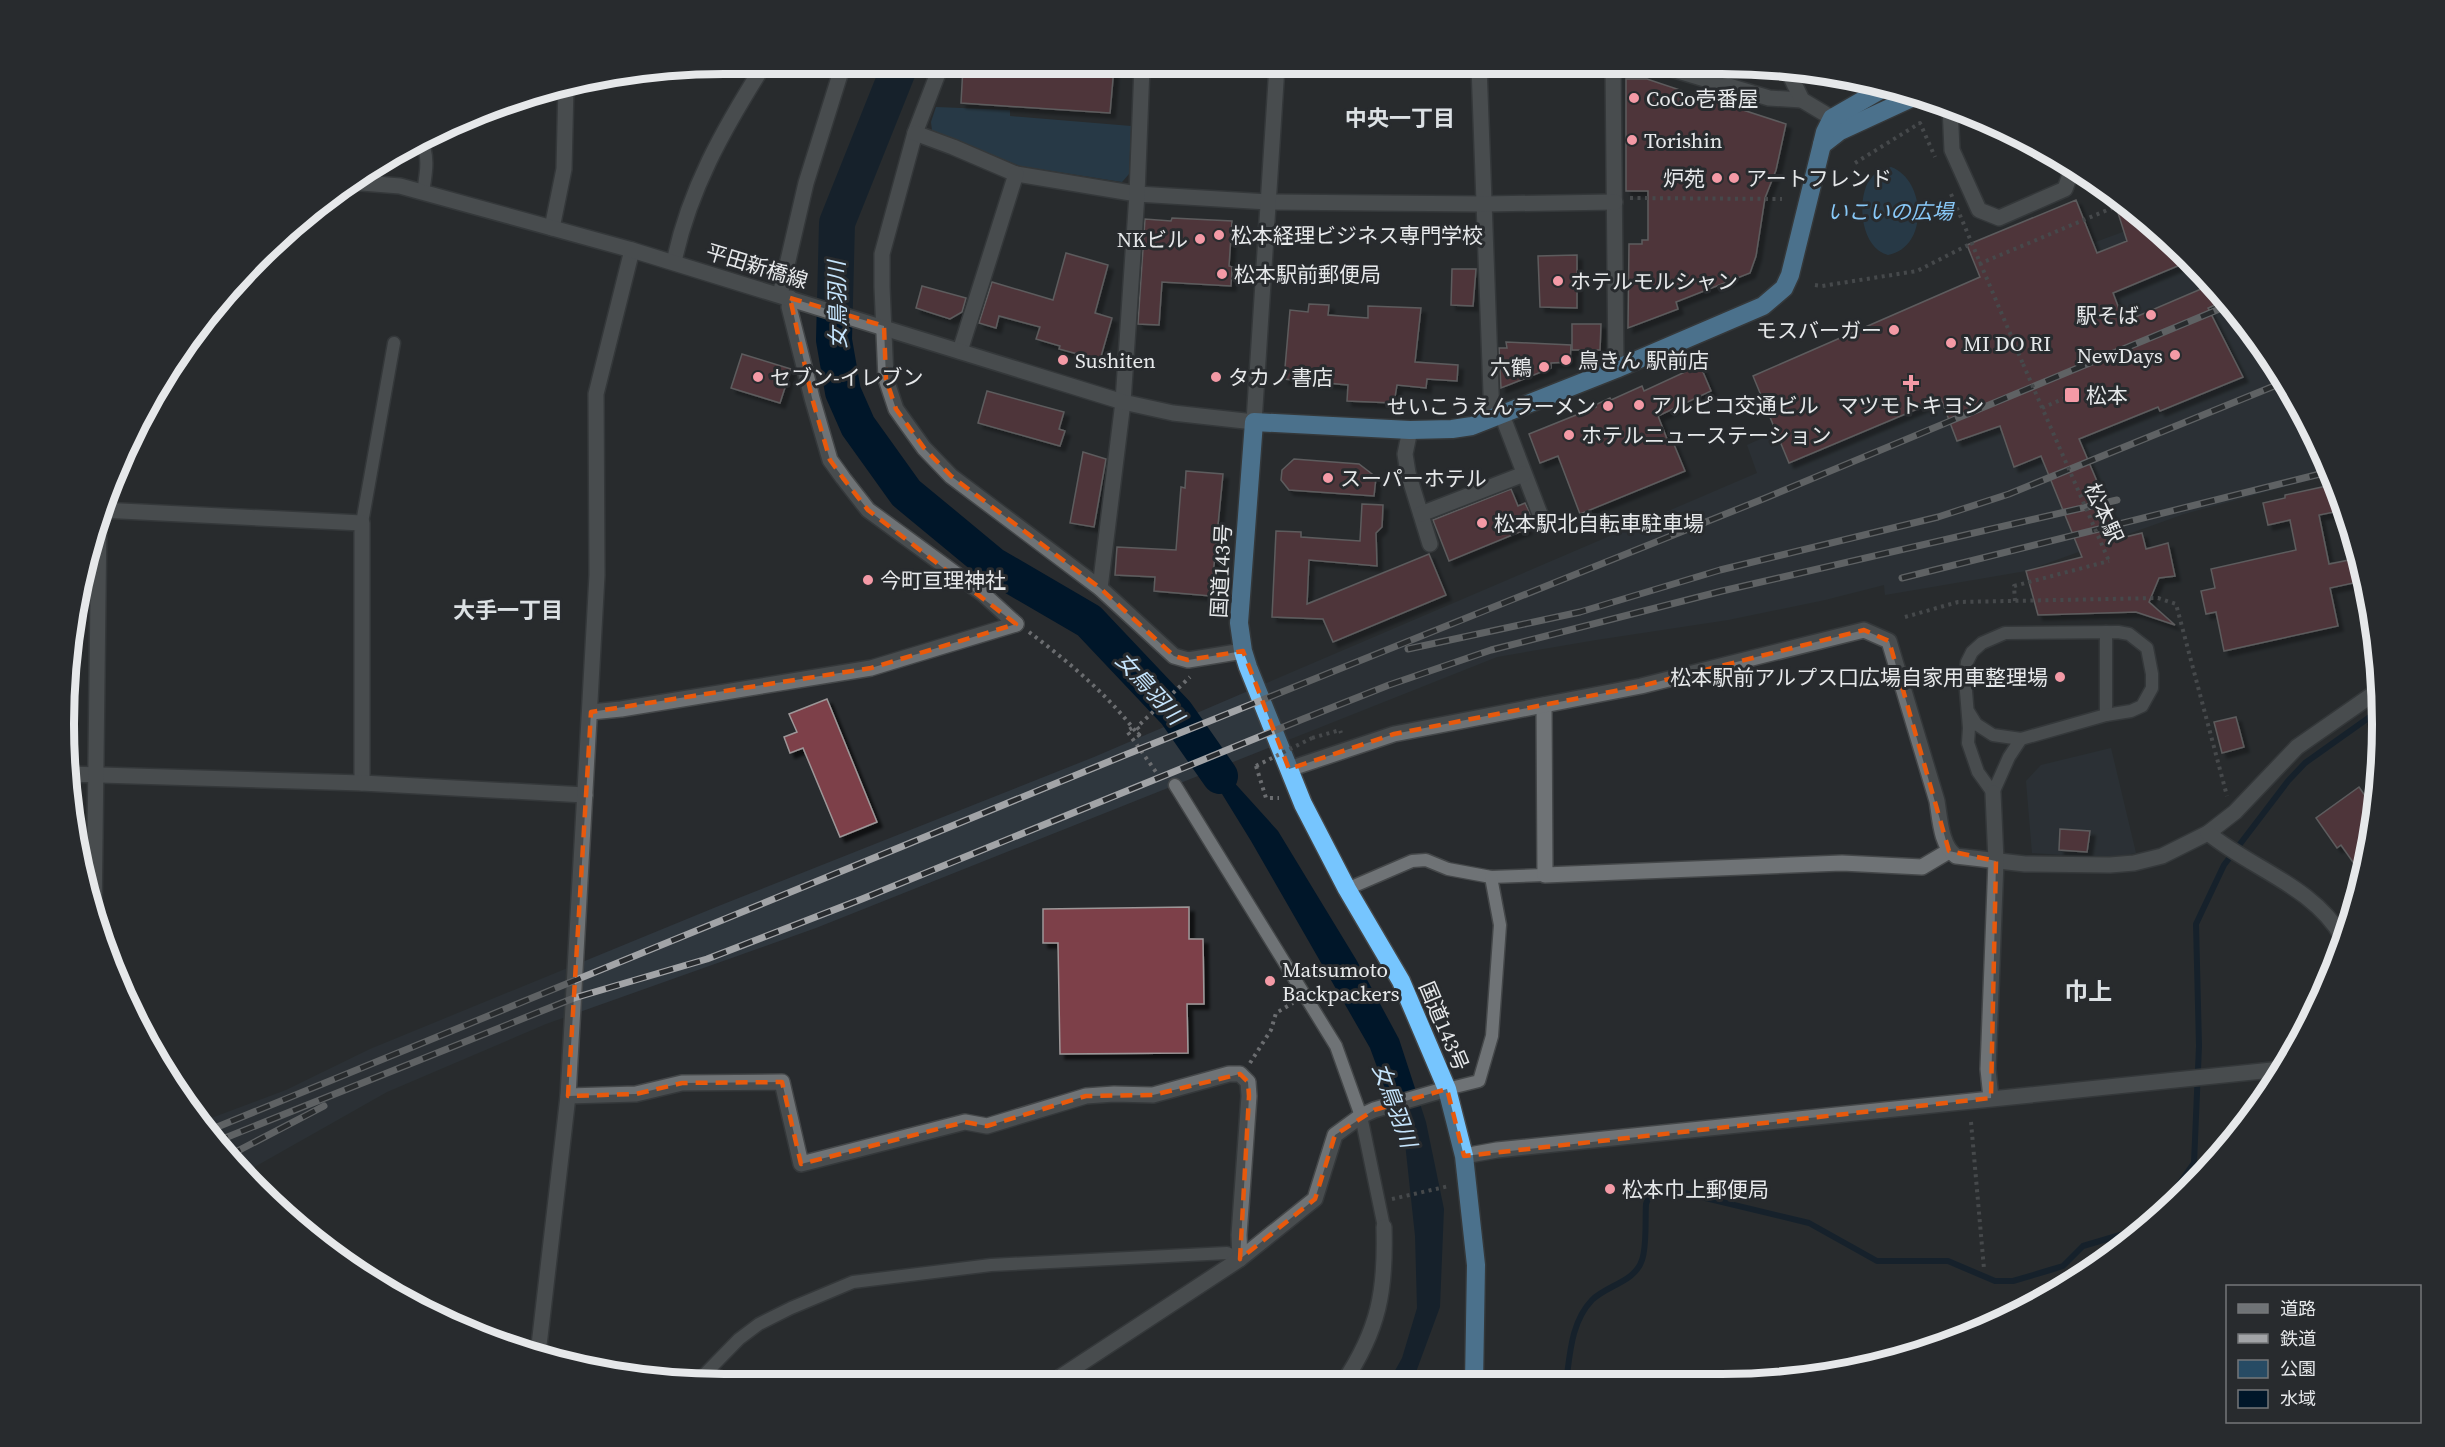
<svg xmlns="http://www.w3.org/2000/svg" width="2445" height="1447" font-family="'Source Serif 4','Noto Sans JP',serif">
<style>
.built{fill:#2f373e}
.green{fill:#274b64}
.water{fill:#001629}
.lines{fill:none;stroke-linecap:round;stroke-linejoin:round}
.stream{stroke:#001629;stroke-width:6}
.river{stroke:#001629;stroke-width:36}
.building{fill:#7d3f49;stroke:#9d9798;stroke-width:1.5;filter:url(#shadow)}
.lane-casing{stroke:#444749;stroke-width:15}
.street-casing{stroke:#444749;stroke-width:18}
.secondary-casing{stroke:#444749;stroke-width:18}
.highway-casing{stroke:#444749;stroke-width:21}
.path{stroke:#6b6d70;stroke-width:4;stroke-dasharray:3 4.5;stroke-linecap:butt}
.lane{stroke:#6f7376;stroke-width:12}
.street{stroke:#6f7376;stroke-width:15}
.secondary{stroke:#6f7376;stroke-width:15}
.highway{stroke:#76c5fe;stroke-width:18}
.rail-casing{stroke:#a2a4a7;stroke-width:7}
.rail{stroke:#282b2e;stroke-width:4.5;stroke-dasharray:14;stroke-linecap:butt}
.path-bridge{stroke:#6b6d70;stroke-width:4;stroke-dasharray:3 4.5;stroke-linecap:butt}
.marked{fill:none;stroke:#e8590c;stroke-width:4.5;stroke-dasharray:12 8;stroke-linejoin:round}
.poi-dot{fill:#f49aa6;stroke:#282b2e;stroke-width:2}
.labels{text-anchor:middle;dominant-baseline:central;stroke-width:6;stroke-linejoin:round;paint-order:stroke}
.poi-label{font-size:21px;fill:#e6e8ea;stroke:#282b2e;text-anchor:start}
.park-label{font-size:21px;font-style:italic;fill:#88c8f7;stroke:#282b2e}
.street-label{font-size:21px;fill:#e6e8ea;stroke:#282b2e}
.neighbourhood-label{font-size:22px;font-weight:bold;fill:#dce1e4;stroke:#282b2e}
.water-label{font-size:22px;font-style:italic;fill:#c6e5fd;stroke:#282b2e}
.quarter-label{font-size:24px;font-weight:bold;fill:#dce1e4;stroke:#282b2e}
.rim{fill:none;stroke:#e6e8ea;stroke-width:8}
</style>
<defs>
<filter id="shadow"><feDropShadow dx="5" dy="5" stdDeviation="1.5" flood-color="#0009"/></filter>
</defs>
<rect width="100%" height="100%" fill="#282b2e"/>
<g class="built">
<path d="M2147,223L2188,256L2270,356L2333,474L2184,514L2026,571L1885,595L1884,585L1825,600L1728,620L1596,640L1497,657L816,928L546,1024L387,1092L244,1173L198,1123L286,1090L370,1049L721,905L1094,757L1757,473L1747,445L1776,432L1753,376L2090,235L2093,243Z"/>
<path d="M2111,748L2136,853L2110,858L2032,853L2026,781L2041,765Z"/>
</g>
<g class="green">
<path d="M936,107L1010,110V116L1131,126L1129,174L1122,182L1020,166L932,130L931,122Z"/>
<path d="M1891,167C1926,180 1929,247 1888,255C1861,248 1857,203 1868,182C1873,173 1882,170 1891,167Z"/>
</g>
<path class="water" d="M1174,716L1278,831L1357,961L1399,1039L1426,1122L1444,1209L1440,1307L1412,1383H1388L1402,1358L1417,1308L1415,1236L1405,1143L1370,1048L1251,841Z"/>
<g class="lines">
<g class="stream">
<path d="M2158,1214L2194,1163L2199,1046L2196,924L2224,865L2288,781L2305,763L2381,709"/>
<path d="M1566,1383C1570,1354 1571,1322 1592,1300C1607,1285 1635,1282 1642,1260C1647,1246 1645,1220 1646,1204C1650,1192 1656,1190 1668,1189L1809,1223L1877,1261H1948L1995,1281H2013L2050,1270L2063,1266L2083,1246L2137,1230"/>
</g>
<path class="river" d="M899,68L837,223L834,340L843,392L858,426L906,493L993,565L1089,621L1176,713L1220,776"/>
</g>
<g class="building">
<path d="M963,67H1114L1110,113L961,103Z"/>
<path d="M1626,79H1647L1683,91V98H1706L1786,124L1776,170L1765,198L1756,256L1750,273L1676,302L1678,309L1628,328L1629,244H1642V240H1648V191H1626Z"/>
<path d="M2112,194L2192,260L2113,293L2124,322L2208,286L2215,305L2208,308L2243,377L2160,411L2158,407L2079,439L2121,538L2142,533L2146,549L2168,543L2175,576L2159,578L2149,602L2175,625L2136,612L2038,615L2026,571L2082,557L2041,456L2014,467L2000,426L1957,441L1941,399L1789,463L1753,376L1980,277L1967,245L2076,200L2097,253L2127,241Z"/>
<path d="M1172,218L1232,221L1229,266L1232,267L1231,286L1162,282L1159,325L1138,324L1145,219L1171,221Z"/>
<path d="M1066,253L1108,265L1095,313L1112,318L1100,360L1059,349L1060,346L1036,339L1040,327L999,316L996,328L979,323L992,282L1053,300Z"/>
<path d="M1577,255V308L1540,307L1538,256Z"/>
<path d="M1452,269H1476L1473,306L1451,305Z"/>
<path d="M922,286L966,298L962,312L950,319L916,308Z"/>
<path d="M1309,304L1329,305L1328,315L1368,318V306L1421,308L1415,362L1458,365L1457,381L1427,379L1426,388L1397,385L1394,403L1347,401L1348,385L1284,379L1290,310L1308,312Z"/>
<path d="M1572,324H1601L1600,350H1572Z"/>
<path d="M1506,342L1571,345L1570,362L1551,363V368L1501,388L1499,348H1507Z"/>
<path d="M742,354L791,369L780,403L731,388Z"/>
<path d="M1700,365L1711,391L1658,416L1669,444L1673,442L1685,471L1580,514L1558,456L1540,463L1529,434L1596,407L1595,405L1610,398L1611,400L1642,386L1644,391Z"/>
<path d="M987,391L1064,412L1059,429L1065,431L1060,446L978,423Z"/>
<path d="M1083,452L1106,459L1094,527L1070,523Z"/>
<path d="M1294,459L1359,464L1376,477L1374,496L1289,490L1281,480L1282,470Z"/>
<path d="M1186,471L1223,474L1211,596L1154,591L1155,577L1115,575L1117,547L1176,550L1181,487L1185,488Z"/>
<path d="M2336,484L2344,510L2319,515L2329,564L2354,559L2358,582L2330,588L2338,626L2224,651L2216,612L2206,614L2201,591L2215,588L2211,569L2296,550L2290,520L2268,525L2263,503L2285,498V495Z"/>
<path d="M1511,489L1518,506L1525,503L1534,521L1525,525L1527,529L1449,561L1433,520Z"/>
<path d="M1362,504L1383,505L1382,527L1376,533L1377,566L1309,560L1307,604L1429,554L1446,595L1333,642L1323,619L1272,617L1276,531L1301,532V537L1360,541Z"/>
<path d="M827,699L877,822L840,837L803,748L790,753L784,737L797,732L789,714Z"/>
<path d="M2236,717L2244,747L2222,753L2214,722Z"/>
<path d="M2359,787L2374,809L2369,852L2362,875L2341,845L2337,848L2316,818Z"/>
<path d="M2060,829L2090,831L2087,852L2059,850Z"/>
<path d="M1189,907V939H1203L1204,1004H1187L1188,1053L1060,1054L1058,943H1043V909Z"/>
</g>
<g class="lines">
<g class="lane-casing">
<g id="lane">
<path d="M420,138C430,155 426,174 423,192"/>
<path d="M362,523L394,343"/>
<path d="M2106,632V715"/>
<path d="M1968,711L1976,724L1993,735L2021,739L2106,715L2131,711L2142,706L2152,688V674L2147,648L2129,634L2118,632L2005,633L1982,643L1972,652L1967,662L1965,679L1969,728L1968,743L1978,772L1993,793L2009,757L2021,739"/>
<path d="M1175,785L1336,1046L1361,1116L1384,1227"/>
<path d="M1347,889L1412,861L1426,860L1448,869L1491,877L1545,875"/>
<path d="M1447,1089L1479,1081L1492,1036L1500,925L1491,877"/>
<path d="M696,1383L739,1339L759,1324L791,1308L853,1282L991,1265L1227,1253L1240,1259"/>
</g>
</g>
<g class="street-casing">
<g id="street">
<path d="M1613,65L1616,369"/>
<path d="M1658,65L1769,98L1802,100"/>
<path d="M1479,66L1492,419"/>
<path d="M940,68L915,133L882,254V287L886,379L896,409L924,448L951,476L1100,588L1174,656L1188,660L1243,651"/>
<path d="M1787,69L1802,100L1832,118L1837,126"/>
<path d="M1950,106L1952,150L1979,210L1999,218L2065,189L2072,169L2071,165"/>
<path d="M915,133L953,147L1016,174L1137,194L1268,202L1484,204L1615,202"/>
<path d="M552,228L564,169L566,85"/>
<path d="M674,262C689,190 723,130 762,68"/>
<path d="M780,295L806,183L842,68"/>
<path d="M790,298L789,307L812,398L830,460L843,478L868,510L983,594L1016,624"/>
<path d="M960,351L1016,174"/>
<path d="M1502,415L1540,514"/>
<path d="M1410,430L1405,454L1408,473L1430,544"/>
<path d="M101,510L362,523V783"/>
<path d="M1421,514L1524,474"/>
<path d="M1100,588L1123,402L1137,194L1142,67"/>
<path d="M1544,705L1545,875L1842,863L1922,867L1949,851"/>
<path d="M591,712L621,709L871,668L1016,624"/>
<path d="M1289,769L1394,734L1641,686L1864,630L1889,641L1937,801C1940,819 1941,846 1956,856L2025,864L2110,865L2134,863L2162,856L2208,833L2235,812L2297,747L2379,690"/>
<path d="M68,774L362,783L585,795"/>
<path d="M2208,833C2252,869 2313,886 2343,938"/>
<path d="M94,919L99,516"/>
<path d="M568,1096L636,1094L682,1083L782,1082L801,1164L965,1122L987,1126L1086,1096L1114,1094L1153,1095L1229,1074H1240L1248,1082L1249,1096L1239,1235L1240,1259"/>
<path d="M538,1354L568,1096L597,575L596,394L632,250"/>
<path d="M1343,1383C1379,1330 1386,1290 1384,1227"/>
</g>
</g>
<g class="secondary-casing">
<g id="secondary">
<path d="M349,182L400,186L632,250L1123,402L1173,413L1254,422L1277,66"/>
<path d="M1991,1098L1988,1069L1996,861L1993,793"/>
<path d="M1464,1156L1497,1150L2282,1069"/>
<path d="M1051,1383L1240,1259L1315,1199L1335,1135L1361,1116L1374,1110L1447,1089"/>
</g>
</g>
<g class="highway-casing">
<g id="highway">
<path d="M1822,145L1840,131L1918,95"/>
<path d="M1474,1383L1476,1265L1464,1156L1447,1089L1401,981L1347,889L1303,804L1248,667L1243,651L1239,623L1254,422L1410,430L1452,429L1472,426L1616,369L1763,306L1784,288L1790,275L1825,132L1832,118L1884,88"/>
</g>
</g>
<g class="path">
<path d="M1855,163L1920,123L1935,157"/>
<path d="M2106,189L2113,208"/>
<path d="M1951,194L2023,364"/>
<path d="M1630,198L1782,199"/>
<path d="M1979,264L2124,203"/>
<path d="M1815,285L1822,286L1917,271L1970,244"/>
<path d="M2042,408L2072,395"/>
<path d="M2015,601L2014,586L2109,561"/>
<path d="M1905,617L1958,602L2158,598L2176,604L2227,796"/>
<path d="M1029,632C1070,663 1112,698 1142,740"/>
<path d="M1132,728L1127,731L1161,779"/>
<path d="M1138,735L1141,732L1137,727L1190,677"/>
<path d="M1312,738L1340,730L1341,733"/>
<path d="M1256,766L1266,798H1279"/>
<path d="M1250,1063L1271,1030L1276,1013L1293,1003"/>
<path d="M1971,1122L1984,1269"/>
<path d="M1392,1199L1449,1186"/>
</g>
<use href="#lane" class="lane"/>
<use href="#street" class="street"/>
<use href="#secondary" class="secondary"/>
<use href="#highway" class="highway"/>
<g class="rail-casing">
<g id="rail">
<path d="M1902,578L2332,471"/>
<path d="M1408,649L1580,612L1720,570L1938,517L2009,494L2284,382"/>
<path d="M205,1132L1125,755L1763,499L2229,305"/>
<path d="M215,1142L574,998L707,959L862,899L1303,719L1389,685L1491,650L1722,591L2117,500"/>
<path d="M228,1156L324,1106"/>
</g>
</g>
<use href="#rail" class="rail"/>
<g class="path-bridge">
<path d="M2023,364L2109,561"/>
<path d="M1256,766L1312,738"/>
</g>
</g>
<path d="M0 0H2445V1447H0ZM790,298L884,326L886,379L896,409L924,448L951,476L1100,588L1174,656L1188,660L1243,651L1289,769L1394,734L1641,686L1864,630L1889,641L1949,851L1996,861L1991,1098L1464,1156L1447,1089L1374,1110L1335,1135L1315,1199L1240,1259L1249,1096L1248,1082L1240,1074L1153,1095L1086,1096L987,1126L965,1122L801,1164L782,1082L682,1083L636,1094L568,1096L591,712L871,668L1016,624L868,510L843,478L830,460L812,398Z" fill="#282b2e" fill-opacity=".55" fill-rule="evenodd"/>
<path class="marked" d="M790,298L884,326L886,379L896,409L924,448L951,476L1100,588L1174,656L1188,660L1243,651L1289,769L1394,734L1641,686L1864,630L1889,641L1949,851L1996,861L1991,1098L1464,1156L1447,1089L1374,1110L1335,1135L1315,1199L1240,1259L1249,1096L1248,1082L1240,1074L1153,1095L1086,1096L987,1126L965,1122L801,1164L782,1082L682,1083L636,1094L568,1096L591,712L871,668L1016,624L868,510L843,478L830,460L812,398Z"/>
<g class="poi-dot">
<circle cx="1634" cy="98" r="6"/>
<circle cx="1632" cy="140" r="6"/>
<circle cx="1717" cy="178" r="6"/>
<circle cx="1734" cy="178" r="6"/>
<circle cx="1219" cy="235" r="6"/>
<circle cx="1200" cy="239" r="6"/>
<circle cx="1222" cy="274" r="6"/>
<circle cx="1558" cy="281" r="6"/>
<circle cx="2151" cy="315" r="6"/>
<circle cx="1894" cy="330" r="6"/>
<circle cx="1951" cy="343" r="6"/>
<circle cx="2175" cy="355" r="6"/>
<circle cx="1063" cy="360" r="6"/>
<circle cx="1566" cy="360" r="6"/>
<circle cx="1544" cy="367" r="6"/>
<circle cx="758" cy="377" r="6"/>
<circle cx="1216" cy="377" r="6"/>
<path d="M1908 374h6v6h6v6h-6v6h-6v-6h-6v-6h6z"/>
<rect x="2064" y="387" width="16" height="16" rx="3"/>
<circle cx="1639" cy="405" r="6"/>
<circle cx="1608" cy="406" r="6"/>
<circle cx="1569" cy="435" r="6"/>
<circle cx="1328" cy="478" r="6"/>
<circle cx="1482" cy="523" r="6"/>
<circle cx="868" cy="580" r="6"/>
<circle cx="2060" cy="677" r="6"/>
<circle cx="1270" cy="981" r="6"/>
<circle cx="1610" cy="1189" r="6"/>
</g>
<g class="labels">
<g class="poi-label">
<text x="1646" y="98">CoCo壱番屋</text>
<text x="1644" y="140">Torishin</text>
<text x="1705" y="178" text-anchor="end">炉苑</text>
<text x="1746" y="178">アートフレンド</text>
<text x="1231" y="235">松本経理ビジネス専門学校</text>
<text x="1188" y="239" text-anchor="end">NKビル</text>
<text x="1234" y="274">松本駅前郵便局</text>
<text x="1570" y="281">ホテルモルシャン</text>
<text x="2139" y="315" text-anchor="end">駅そば</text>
<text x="1882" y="330" text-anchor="end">モスバーガー</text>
<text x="1963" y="343">MI DO RI</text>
<text x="2163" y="355" text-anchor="end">NewDays</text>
<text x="1075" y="360">Sushiten</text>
<text x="1578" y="360">鳥きん 駅前店</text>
<text x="1532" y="367" text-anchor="end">六鶴</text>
<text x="770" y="377">セブン-イレブン</text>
<text x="1228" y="377">タカノ書店</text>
<text x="2086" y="395">松本</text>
<text x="1651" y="405">アルピコ交通ビル</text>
<text x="1911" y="405" text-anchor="middle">マツモトキヨシ</text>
<text x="1596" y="406" text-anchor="end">せいこうえんラーメン</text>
<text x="1581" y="435">ホテルニューステーション</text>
<text x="1340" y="478">スーパーホテル</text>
<text x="1494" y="523">松本駅北自転車駐車場</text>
<text x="880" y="580">今町亘理神社</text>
<text x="2048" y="677" text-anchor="end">松本駅前アルプス口広場自家用車整理場</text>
<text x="1282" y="969">Matsumoto<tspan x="1282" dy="24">Backpackers</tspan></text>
<text x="1622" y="1189">松本巾上郵便局</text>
</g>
<g class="park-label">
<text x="1890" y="211">いこいの広場</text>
</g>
<g class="street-label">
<text transform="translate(757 266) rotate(17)">平田新橋線</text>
<text transform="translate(2104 513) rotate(66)">松本駅</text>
<text transform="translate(1221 571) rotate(-87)">国道143号</text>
<text transform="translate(1444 1026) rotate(67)">国道143号</text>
</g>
<g class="neighbourhood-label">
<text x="1400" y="118">中央一丁目</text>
<text x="508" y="610">大手一丁目</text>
</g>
<g class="water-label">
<text transform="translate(837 305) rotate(-91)">女鳥羽川</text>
<text transform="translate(1150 688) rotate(48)">女鳥羽川</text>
<text transform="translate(1395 1105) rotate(70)">女鳥羽川</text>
</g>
<g class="quarter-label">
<text x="2088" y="991">巾上</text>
</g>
</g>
<path d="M0 0H2445V1447H0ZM724 74H1722A650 650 0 0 1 2372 724V724A650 650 0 0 1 1722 1374H724A650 650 0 0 1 74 724V724A650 650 0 0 1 724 74Z" fill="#282b2e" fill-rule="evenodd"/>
<path class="rim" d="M724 74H1722A650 650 0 0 1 2372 724V724A650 650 0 0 1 1722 1374H724A650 650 0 0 1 74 724V724A650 650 0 0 1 724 74Z"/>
<rect x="2226" y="1285" width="195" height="138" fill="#282b2e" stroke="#747779" stroke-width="1.5"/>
<rect x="2238" y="1304" width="30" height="9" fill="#6f7376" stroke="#747779" stroke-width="1.5"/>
<text x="2280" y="1315" font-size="18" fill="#e6e8ea">道路</text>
<rect x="2238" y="1334" width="30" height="9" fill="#a2a4a7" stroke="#747779" stroke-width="1.5"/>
<text x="2280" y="1345" font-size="18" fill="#e6e8ea">鉄道</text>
<rect x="2238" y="1360" width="30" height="18" fill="#274b64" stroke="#747779" stroke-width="1.5"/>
<text x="2280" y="1375" font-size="18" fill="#e6e8ea">公園</text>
<rect x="2238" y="1390" width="30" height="18" fill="#001629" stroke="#747779" stroke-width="1.5"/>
<text x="2280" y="1405" font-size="18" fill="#e6e8ea">水域</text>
</svg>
